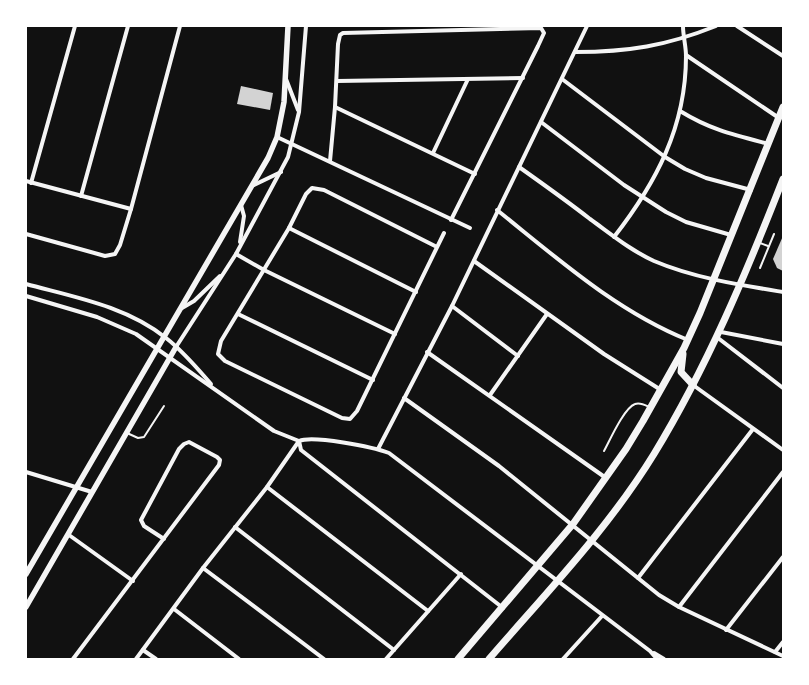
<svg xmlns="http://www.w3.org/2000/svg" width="809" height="685" font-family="'Exo 2',sans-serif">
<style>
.building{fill:#d3d3d3}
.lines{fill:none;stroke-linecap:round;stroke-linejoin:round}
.service{stroke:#f5f5f5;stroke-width:2}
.minor{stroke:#f5f5f5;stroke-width:4}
.tertiary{stroke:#f5f5f5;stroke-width:5.5}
.primary{stroke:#f5f5f5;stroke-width:7}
</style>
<rect width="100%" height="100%" fill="#111"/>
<g class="building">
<path d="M241,86L273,93L270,110L237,104Z"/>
<path d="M783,236V271L777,268L773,259Z"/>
</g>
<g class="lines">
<g class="service">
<path d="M760,243L768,246"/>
<path d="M760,268L774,234"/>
<path d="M127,433L138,438L144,437L164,406"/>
<path d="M604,451C610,440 624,408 635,404C640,402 645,405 649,407"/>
</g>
<g class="minor">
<path d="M737,26L783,56"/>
<path d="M575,52C628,52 666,46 716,26"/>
<path d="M686,55L779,118"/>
<path d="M286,79L298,110"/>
<path d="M562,79L665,157L685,169L706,178L751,190"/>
<path d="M337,81L523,78"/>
<path d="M335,107L475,174"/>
<path d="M680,111C711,130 734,135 769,144"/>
<path d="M541,122L624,185L666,212L686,222L731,235"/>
<path d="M277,137L470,228"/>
<path d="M433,153L468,79"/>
<path d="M330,161L335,107L338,44L340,35L343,33L541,28L544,33L538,46L451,220"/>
<path d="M519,167C543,184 567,201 590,219C611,234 630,250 654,261C694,278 740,285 783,292"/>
<path d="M26,181L131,209"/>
<path d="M31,183L75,26"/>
<path d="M254,185L281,172"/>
<path d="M81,196L128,26"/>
<path d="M497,210C557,258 616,311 688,340"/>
<path d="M289,228L416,292"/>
<path d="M26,234L105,256L115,254L120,245L131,209L180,26"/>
<path d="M614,237C656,183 686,127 686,56C686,46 683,36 683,26"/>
<path d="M240,242L244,216L241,205"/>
<path d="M437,247L324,190L312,188L306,194L289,228L221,341L218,354L225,361L342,418L350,419L357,411L444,233"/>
<path d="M236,254L264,270L395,334"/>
<path d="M474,261L604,354L661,390"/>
<path d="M26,284C74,297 126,306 166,338C183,351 197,368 211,384"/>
<path d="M26,296L97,317L136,334L274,431L299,441C313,435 373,447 389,453L650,651L657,659"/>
<path d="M452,306L518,356"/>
<path d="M182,308L194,301L220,276"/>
<path d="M238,314L373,380"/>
<path d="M721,332L783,344"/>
<path d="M718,338L783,388"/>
<path d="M176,347L236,254L288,157L299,112L306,26"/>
<path d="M427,352L606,478"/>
<path d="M693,385L783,450"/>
<path d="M490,395L547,314"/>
<path d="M404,398L499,466L659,595L679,607L783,656"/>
<path d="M299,441L301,450L503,608"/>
<path d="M378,449L452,306L587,26"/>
<path d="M26,472L92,492"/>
<path d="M267,487L428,611"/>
<path d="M235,527L394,650"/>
<path d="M69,535L133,581"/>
<path d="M203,568L324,659"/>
<path d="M638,578L753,429"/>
<path d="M679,607L783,472"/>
<path d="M174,609L239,659"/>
<path d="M726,630L783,557"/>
<path d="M143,650L156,659"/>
<path d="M775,652L783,642"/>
<path d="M654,653L664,659"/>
<path d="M73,659L219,465L220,460L217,457L189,442L184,444L179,449L141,520L144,526L164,539"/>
<path d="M136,659L203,568L267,487L299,441"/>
<path d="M386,659L461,574"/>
<path d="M563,659L602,616"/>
</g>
<g class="tertiary">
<path d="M26,574L268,158L277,137L284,102L288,26"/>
<path d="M26,607L176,347"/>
</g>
<g class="primary">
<path d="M683,354L681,372L693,385"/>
<path d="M458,659L573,524L626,449L643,421L684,348L700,313L783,107"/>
<path d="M489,659C546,593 608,529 654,454C707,367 746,274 783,179"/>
</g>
</g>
<rect width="809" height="685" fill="none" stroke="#ffffff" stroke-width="54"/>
</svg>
